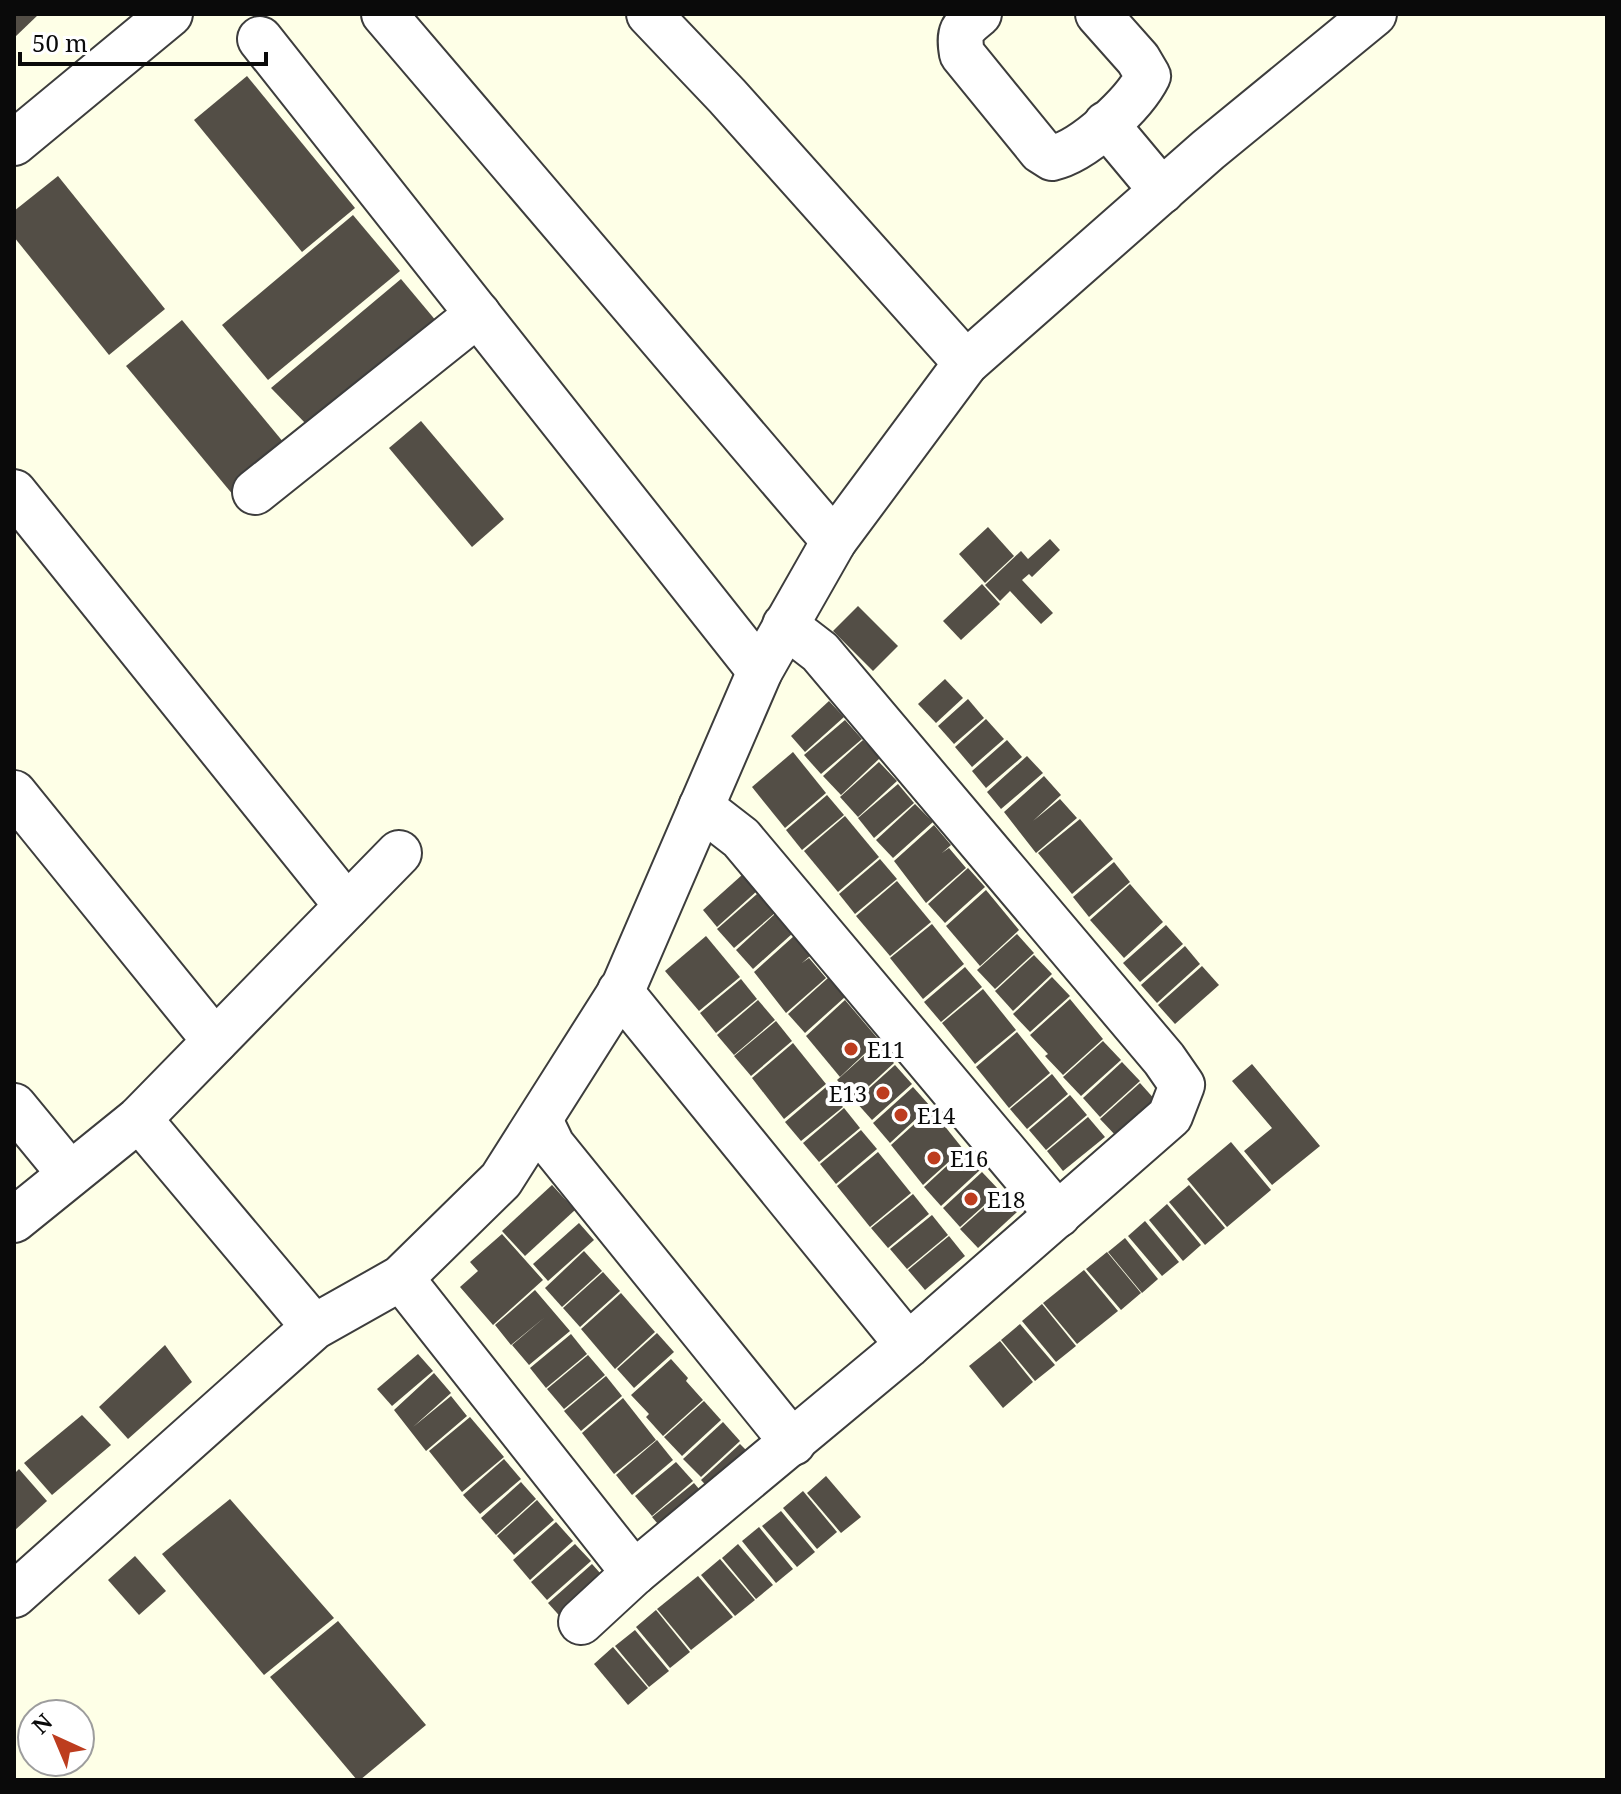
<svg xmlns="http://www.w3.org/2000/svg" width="1621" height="1794" font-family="'Noto Serif',serif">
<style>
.building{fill:#534e46}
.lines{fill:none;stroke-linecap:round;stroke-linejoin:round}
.minor-casing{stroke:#3d3d3d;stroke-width:48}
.minor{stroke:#fff;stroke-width:44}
.poi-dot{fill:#bd3d1f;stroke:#fff;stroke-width:3}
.labels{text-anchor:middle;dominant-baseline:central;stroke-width:8;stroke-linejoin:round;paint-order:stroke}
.poi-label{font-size:22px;fill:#0a0a0a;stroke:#fff;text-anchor:start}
</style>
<rect width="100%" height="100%" fill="#feffe7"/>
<g class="building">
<path d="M14,14H39L14,38Z"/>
<path d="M247,76L355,208L302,252L194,120Z"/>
<path d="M58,176L165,309L109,355L14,237V211Z"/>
<path d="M353,215L400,271L268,380L222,325Z"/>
<path d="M401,279L437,322L309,427L271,388Z"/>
<path d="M182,320L289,449L234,496L126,366Z"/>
<path d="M421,421L504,519L472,547L389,448Z"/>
<path d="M988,527L1014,556L985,583L959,554Z"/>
<path d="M1050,539L1060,550L1032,577L1029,574L1022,580L1053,613L1041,624L1010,591L1000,601L985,585L1021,551L1028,559Z"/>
<path d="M982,584L1000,604L961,640L943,621Z"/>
<path d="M858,606L898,646L873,671L833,631Z"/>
<path d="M945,679L963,698L936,723L918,704Z"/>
<path d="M968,699L984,718L954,744L938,726Z"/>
<path d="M829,701L844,717L805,752L791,736Z"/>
<path d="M986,719L1004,739L972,767L955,747Z"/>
<path d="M845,720L862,739L821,774L804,755Z"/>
<path d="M863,740L880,758L841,795L823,776Z"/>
<path d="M1007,740L1022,757L986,788L972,771Z"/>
<path d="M793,752L826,793L785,828L752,787Z"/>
<path d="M1027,756L1043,773L1001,809L987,792Z"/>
<path d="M879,762L897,781L858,817L840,797Z"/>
<path d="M1044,776L1061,795L1033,821L1060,799L1077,818L1036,853L1004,812Z"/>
<path d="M898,784L914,803L874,838L858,818Z"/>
<path d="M827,795L844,815L802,850L786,830Z"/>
<path d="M915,804L933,822L893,858L876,840Z"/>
<path d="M845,816L879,857L838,892L804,851Z"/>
<path d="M1080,819L1113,859L1072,894L1038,853Z"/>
<path d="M934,825L951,845L942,853L949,848L966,868L926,903L894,861Z"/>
<path d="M880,859L897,879L855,914L839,894Z"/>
<path d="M1114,862L1130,882L1089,917L1073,897Z"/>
<path d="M968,868L985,887L945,923L928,904Z"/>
<path d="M742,875L757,891L717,927L703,910Z"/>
<path d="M897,881L931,922L890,956L856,916Z"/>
<path d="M1130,884L1163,922L1124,958L1090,920Z"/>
<path d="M986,890L1019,930L980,966L946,926Z"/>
<path d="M757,894L775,913L734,948L717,929Z"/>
<path d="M776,913L793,933L753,969L736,950Z"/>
<path d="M932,924L964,964L923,999L890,958Z"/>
<path d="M1166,925L1183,944L1140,982L1123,963Z"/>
<path d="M1017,934L1034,953L995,989L977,970Z"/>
<path d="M706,936L740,977L699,1011L665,971Z"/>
<path d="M794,936L811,955L802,963L809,958L826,978L786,1013L754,972Z"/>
<path d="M1185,946L1200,964L1157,1003L1141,985Z"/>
<path d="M1034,955L1052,974L1013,1011L995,991Z"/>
<path d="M1202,966L1219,985L1175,1024L1158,1005Z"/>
<path d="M965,967L982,987L941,1022L924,1002Z"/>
<path d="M1052,977L1070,996L1030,1032L1013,1014Z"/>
<path d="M828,978L845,997L805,1033L788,1014Z"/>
<path d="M741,979L757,999L716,1033L700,1013Z"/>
<path d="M983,989L1016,1030L975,1064L942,1023Z"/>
<path d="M1070,999L1103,1039L1063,1075L1045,1056L1048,1054L1030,1035Z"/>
<path d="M758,1000L775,1020L734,1055L717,1035Z"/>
<path d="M845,1000L879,1040L840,1077L806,1036Z"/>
<path d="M776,1021L792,1041L751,1076L734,1056Z"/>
<path d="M1017,1032L1050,1073L1009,1108L976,1067Z"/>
<path d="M1103,1041L1121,1060L1081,1096L1063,1077Z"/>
<path d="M793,1043L826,1084L784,1119L752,1078Z"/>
<path d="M877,1044L894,1063L855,1099L837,1080Z"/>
<path d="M1122,1062L1140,1081L1100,1117L1083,1098Z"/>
<path d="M1252,1064L1320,1146L1272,1185L1244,1151L1272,1128L1232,1081Z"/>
<path d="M895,1065L912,1084L872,1120L855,1101Z"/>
<path d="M1052,1074L1068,1094L1027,1129L1010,1109Z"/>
<path d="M1140,1083L1157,1102L1118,1138L1100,1119Z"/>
<path d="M826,1087L843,1107L801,1141L785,1122Z"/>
<path d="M913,1087L930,1106L890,1143L873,1123Z"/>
<path d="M1070,1095L1087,1115L1046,1150L1029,1130Z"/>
<path d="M844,1108L860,1128L819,1162L803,1143Z"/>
<path d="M931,1109L963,1149L923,1185L891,1145Z"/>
<path d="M1088,1117L1105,1137L1063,1171L1047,1151Z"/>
<path d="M861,1130L877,1149L836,1184L820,1164Z"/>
<path d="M1231,1142L1271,1190L1227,1227L1187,1179Z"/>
<path d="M963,1151L980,1170L941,1206L924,1187Z"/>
<path d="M878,1152L911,1193L870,1227L837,1186Z"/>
<path d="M982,1172L1000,1191L960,1227L943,1208Z"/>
<path d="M552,1185L575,1210L525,1256L502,1231Z"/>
<path d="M1189,1185L1225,1228L1205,1245L1169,1202Z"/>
<path d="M1000,1193L1017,1212L978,1248L960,1229Z"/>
<path d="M913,1194L929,1214L888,1248L871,1228Z"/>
<path d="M1167,1204L1201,1245L1183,1261L1149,1220Z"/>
<path d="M932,1215L948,1235L907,1269L890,1249Z"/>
<path d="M1145,1221L1179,1262L1162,1276L1128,1236Z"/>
<path d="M579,1223L594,1240L548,1281L533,1264Z"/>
<path d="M502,1234L543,1280L493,1325L460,1287L478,1271L470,1262Z"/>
<path d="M949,1236L965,1256L925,1290L908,1270Z"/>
<path d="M1125,1238L1158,1279L1142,1293L1108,1252Z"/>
<path d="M584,1251L602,1271L562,1307L545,1288Z"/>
<path d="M1107,1252L1141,1293L1121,1310L1086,1269Z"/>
<path d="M1084,1270L1118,1311L1077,1344L1043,1303Z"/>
<path d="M603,1272L620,1291L580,1327L563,1308Z"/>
<path d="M535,1290L570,1331L529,1365L512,1345L545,1317L511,1345L495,1325Z"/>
<path d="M621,1293L655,1332L615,1369L581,1329Z"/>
<path d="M1042,1304L1076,1346L1056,1362L1022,1321Z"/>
<path d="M1020,1324L1055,1365L1035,1381L1001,1340Z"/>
<path d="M657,1333L674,1352L634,1388L617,1369Z"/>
<path d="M571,1334L587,1354L546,1388L530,1368Z"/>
<path d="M1000,1341L1033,1382L1003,1408L969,1366Z"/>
<path d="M165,1345L192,1382L128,1439L99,1407Z"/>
<path d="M418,1354L433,1371L392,1406L377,1389Z"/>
<path d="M588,1355L605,1375L564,1409L547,1389Z"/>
<path d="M671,1359L688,1378L686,1381L703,1400L663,1436L646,1417L649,1414L631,1395Z"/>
<path d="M434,1373L451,1393L413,1427L451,1396L467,1416L426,1451L394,1410Z"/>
<path d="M606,1376L622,1396L581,1431L564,1411Z"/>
<path d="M623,1398L656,1440L614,1474L582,1433Z"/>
<path d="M704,1401L721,1420L682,1456L664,1437Z"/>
<path d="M82,1415L111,1445L52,1495L24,1463Z"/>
<path d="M470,1417L504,1457L462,1492L429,1451Z"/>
<path d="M723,1422L740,1441L701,1477L683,1459Z"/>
<path d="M657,1440L673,1460L632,1495L616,1475Z"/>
<path d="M740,1444L758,1462L718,1498L701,1480Z"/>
<path d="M504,1459L521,1479L480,1514L463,1495Z"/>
<path d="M676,1462L693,1481L652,1516L635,1496Z"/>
<path d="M19,1469L47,1501L14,1531V1474Z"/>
<path d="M826,1476L861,1517L841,1533L807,1493Z"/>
<path d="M521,1482L536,1499L496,1535L481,1518Z"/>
<path d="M694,1483L710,1502L669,1537L652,1517Z"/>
<path d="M803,1491L837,1532L817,1549L783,1508Z"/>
<path d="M230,1499L334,1618L264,1675L162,1554Z"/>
<path d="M537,1500L554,1520L514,1555L497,1536Z"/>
<path d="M781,1511L815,1552L797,1567L762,1526Z"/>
<path d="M556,1522L573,1541L530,1580L513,1560Z"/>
<path d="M759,1527L793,1569L776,1583L742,1541Z"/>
<path d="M575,1544L591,1561L547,1600L531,1582Z"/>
<path d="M738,1544L773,1585L756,1599L722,1558Z"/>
<path d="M135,1556L166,1591L139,1615L108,1580Z"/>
<path d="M720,1559L755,1600L735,1616L701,1575Z"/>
<path d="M592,1564L609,1583L565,1622L548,1603Z"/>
<path d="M698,1576L733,1617L691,1650L657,1609Z"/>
<path d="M656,1610L690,1652L670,1668L636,1627Z"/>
<path d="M338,1621L426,1725L360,1780H357L270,1677Z"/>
<path d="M635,1630L669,1671L649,1687L615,1646Z"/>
<path d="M613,1647L648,1688L628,1705L594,1664Z"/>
</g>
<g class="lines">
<g class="minor-casing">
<g id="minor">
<path d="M384,14L834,541"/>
<path d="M649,14L727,96L966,363"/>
<path d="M979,14C962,28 958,31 962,54L1041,151L1052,158C1084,151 1134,104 1148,76L1138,59L1098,14"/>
<path d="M260,39L760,671"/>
<path d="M1106,124L1162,191"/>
<path d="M14,143L170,14"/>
<path d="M14,492L347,906"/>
<path d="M255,492L478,314"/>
<path d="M14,793L215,1041"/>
<path d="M701,807L741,838L1058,1215"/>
<path d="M620,991L908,1345L1170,1116L1182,1085L1164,1059L820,652L785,625"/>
<path d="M14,1106L70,1174"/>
<path d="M139,1119L314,1327"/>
<path d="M540,1120L552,1145L793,1443"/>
<path d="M14,1220L139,1119L399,853"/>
<path d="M401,1278L634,1573L908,1345"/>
<path d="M14,1595L314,1327L401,1278L501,1180L624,986L760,671L834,541L966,363L1208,150L1374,14"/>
<path d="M581,1622L634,1573"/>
</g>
</g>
<use href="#minor" class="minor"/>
</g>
<g class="poi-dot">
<circle cx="851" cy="1049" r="8"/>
<circle cx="883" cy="1093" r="8"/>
<circle cx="901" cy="1115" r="8"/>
<circle cx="934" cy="1158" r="8"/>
<circle cx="971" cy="1199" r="8"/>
</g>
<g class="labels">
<g class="poi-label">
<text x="867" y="1049">E11</text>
<text x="867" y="1093" text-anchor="end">E13</text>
<text x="917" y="1115">E14</text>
<text x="950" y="1158">E16</text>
<text x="987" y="1199">E18</text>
</g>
</g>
<rect width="1621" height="1794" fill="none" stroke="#0a0a0a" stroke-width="32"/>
<g transform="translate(56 1738) rotate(316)"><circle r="38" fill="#ffffff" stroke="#9d9d9d" stroke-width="2"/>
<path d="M0-6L14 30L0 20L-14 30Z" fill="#bd3d1f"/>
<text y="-12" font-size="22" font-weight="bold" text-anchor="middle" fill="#0a0a0a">N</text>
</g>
<path d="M20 52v12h246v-12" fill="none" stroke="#0a0a0a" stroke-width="4"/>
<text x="32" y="52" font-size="24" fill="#0a0a0a" stroke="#ffffff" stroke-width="6" paint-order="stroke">50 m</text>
</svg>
